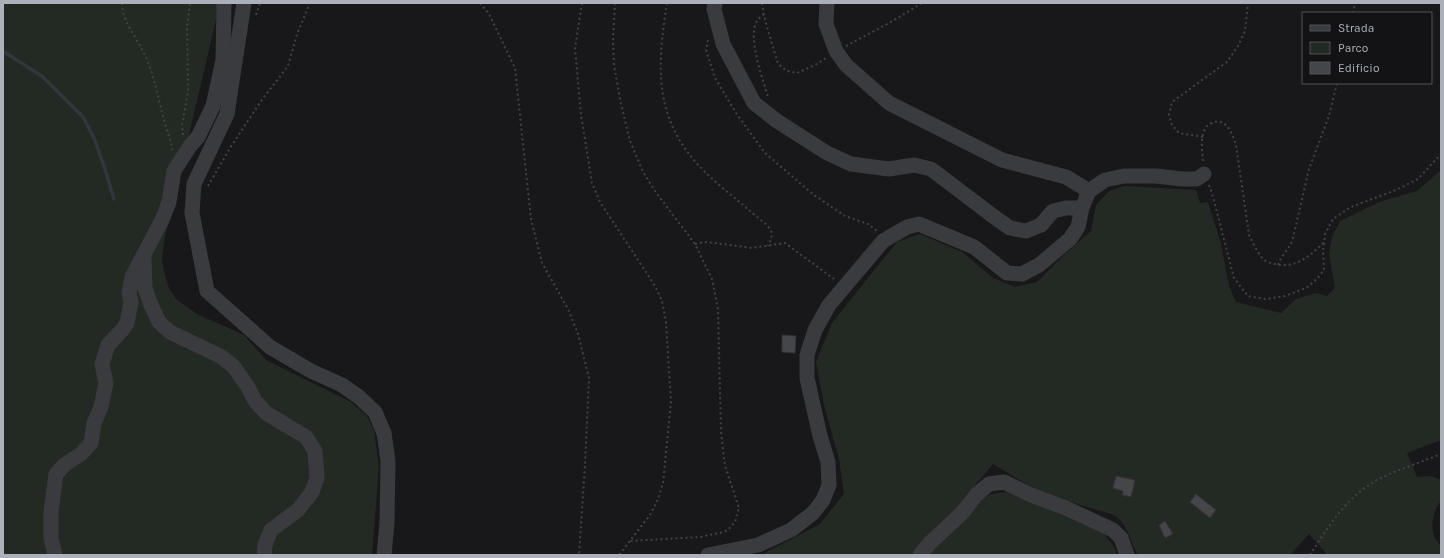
<svg xmlns="http://www.w3.org/2000/svg" width="1444" height="558" font-family="Karla,sans-serif">
<style>
.green{fill:#232a23}
.lines{fill:none;stroke-linecap:round;stroke-linejoin:round}
.stream{stroke:#30373d;stroke-width:3.5}
.building{fill:#45464a;stroke:#333336}
.path{stroke:#404245;stroke-width:2;stroke-dasharray:2 3;stroke-linecap:butt}
.minor{stroke:#3a3b3f;stroke-width:15}
</style>
<rect width="100%" height="100%" fill="#18181a"/>
<g class="green">
<path d="M3,3H220L164,241L162,260L165,275L169,288L176,299L197,314L244,335L266,360L351,402L366,415L374,430L379,467L372,555H3Z"/>
<path d="M1441,170V440L1407,453L1417,477L1432,476L1441,480V501C1431,513 1428,535 1441,545V555H1326V553L1309,534L1290,555H1138C1129,540 1129,526 1114,515L1041,493L993,464L964,498L978,499L991,494L1007,492L1099,527L1114,547L1117,555H761L820,524L844,494L839,459L824,405L816,362L832,323L863,284L897,242L920,234L962,252L993,278L1015,287L1037,282L1064,255L1091,231L1096,205L1109,191L1125,186L1196,190L1200,203L1208,202L1221,244L1229,286L1236,302L1281,313L1296,299L1315,293L1327,296L1335,288L1329,254L1332,237L1340,221L1379,202L1417,191Z"/>
</g>
<g class="lines">
<path class="stream" d="M3,51L43,77L83,117L94,138L104,166L114,199"/>
</g>
<g class="building">
<path d="M782,335L796,336L795,353L782,352Z"/>
<path d="M1116,476L1135,480L1131,497L1122,495L1123,491L1113,488Z"/>
<path d="M1196,494L1216,510L1210,518L1190,502Z"/>
<path d="M1165,521L1173,534L1165,538L1159,525Z"/>
</g>
<g class="lines">
<g class="path">
<path d="M122,3C122,22 136,36 144,53C154,74 158,98 164,120C167,131 171,139 172,150"/>
<path d="M480,3L489,14L515,68L531,219L542,263L568,309L578,334L589,378L585,465L579,555"/>
<path d="M582,3L575,48L581,115L592,183L600,202L655,286L662,301L666,322L671,402L663,483L658,499L650,515L619,555"/>
<path d="M615,3L613,41L614,65L621,104L630,141L643,172L657,194L695,244L712,279L718,309L721,432L725,466L739,508L735,522L728,530L723,532L700,537L630,541"/>
<path d="M667,3C658,60 653,111 693,159C709,178 730,194 749,210C755,216 767,223 771,231C773,237 770,241 768,246"/>
<path d="M762,3L765,20L778,64L787,71L797,73L817,64L826,58"/>
<path d="M1353,13L1355,3"/>
<path d="M764,14C762,16 759,18 757,21C747,38 763,79 768,97"/>
<path d="M256,15L260,3"/>
<path d="M708,40L706,50L715,78L736,113L765,153L814,195L845,216L868,224L877,231"/>
<path d="M846,46L891,22L922,3"/>
<path d="M183,135L182,126L188,91L187,27L190,3"/>
<path d="M1203,137L1179,133L1172,125L1169,115L1172,102L1227,62L1238,46L1245,31L1248,3"/>
<path d="M1203,161C1202,152 1200,135 1206,127C1208,125 1212,123 1214,122C1228,119 1233,136 1236,145L1249,235C1253,243 1257,252 1263,259C1266,262 1271,263 1275,264C1296,269 1310,256 1324,242"/>
<path d="M1209,185L1212,193L1234,278L1248,296L1265,299L1285,296L1306,288L1317,279L1324,270L1323,251L1325,234L1333,219L1351,207L1396,190L1418,179L1441,154"/>
<path d="M208,186L230,148L261,101L288,66L297,34L310,3"/>
<path d="M695,244L707,242L752,248L785,243L834,279"/>
<path d="M1278,265C1282,254 1290,249 1293,238L1309,169L1329,116L1337,83"/>
<path d="M1310,555C1329,525 1350,492 1383,477C1402,468 1422,462 1441,454"/>
</g>
<g class="minor">
<path d="M244,3L227,114L194,184L192,213L207,291L270,347L311,371L342,385L359,397L375,412L384,433L388,461L387,523L384,555"/>
<path d="M715,3L714,9L723,44L754,103L777,121L827,153L851,164L889,169L914,165L931,169L997,219L1010,228L1026,231L1041,225L1053,211L1066,208H1082"/>
<path d="M827,3L826,24L836,51L846,65L889,103L1002,160L1066,177L1089,191"/>
<path d="M144,257L145,288L151,305L159,322L170,332L222,357L234,367L248,387L255,401L266,413L306,437L315,451L317,478L312,492L298,510L271,530L265,545L264,555"/>
<path d="M55,555L51,538V512L56,474L64,465L81,454L91,443L94,423L101,407L106,383L102,364L108,345L123,329L127,323L131,302L129,293L132,277L162,220L169,202L174,171L190,146L198,137L213,106L223,60L224,3"/>
<path d="M708,555L758,545L791,530L813,513L823,500L829,485L828,462L820,436L807,378V355L815,330L829,305L883,241L907,227L919,224L974,247L1007,273L1022,274L1039,265L1070,239L1078,227L1082,208L1089,191L1105,180L1124,176H1156L1182,179H1197L1204,174"/>
<path d="M920,555L930,543L963,512L976,495L983,489L989,484L1004,482L1031,495L1066,508L1113,530L1121,538L1127,555"/>
</g>
</g>
<rect width="1444" height="558" fill="none" stroke="#acb0b8" stroke-width="8"/>
<rect x="1302" y="12" width="130" height="72" fill="#131315" stroke="#505256"/>
<rect x="1310" y="25" width="20" height="6" fill="#3a3b3f" stroke="#505256"/>
<text x="1338" y="32" font-size="12" fill="#acb0b8">Strada</text>
<rect x="1310" y="42" width="20" height="12" fill="#232a23" stroke="#505256"/>
<text x="1338" y="52" font-size="12" fill="#acb0b8">Parco</text>
<rect x="1310" y="62" width="20" height="12" fill="#45464a" stroke="#505256"/>
<text x="1338" y="72" font-size="12" fill="#acb0b8">Edificio</text>
</svg>
